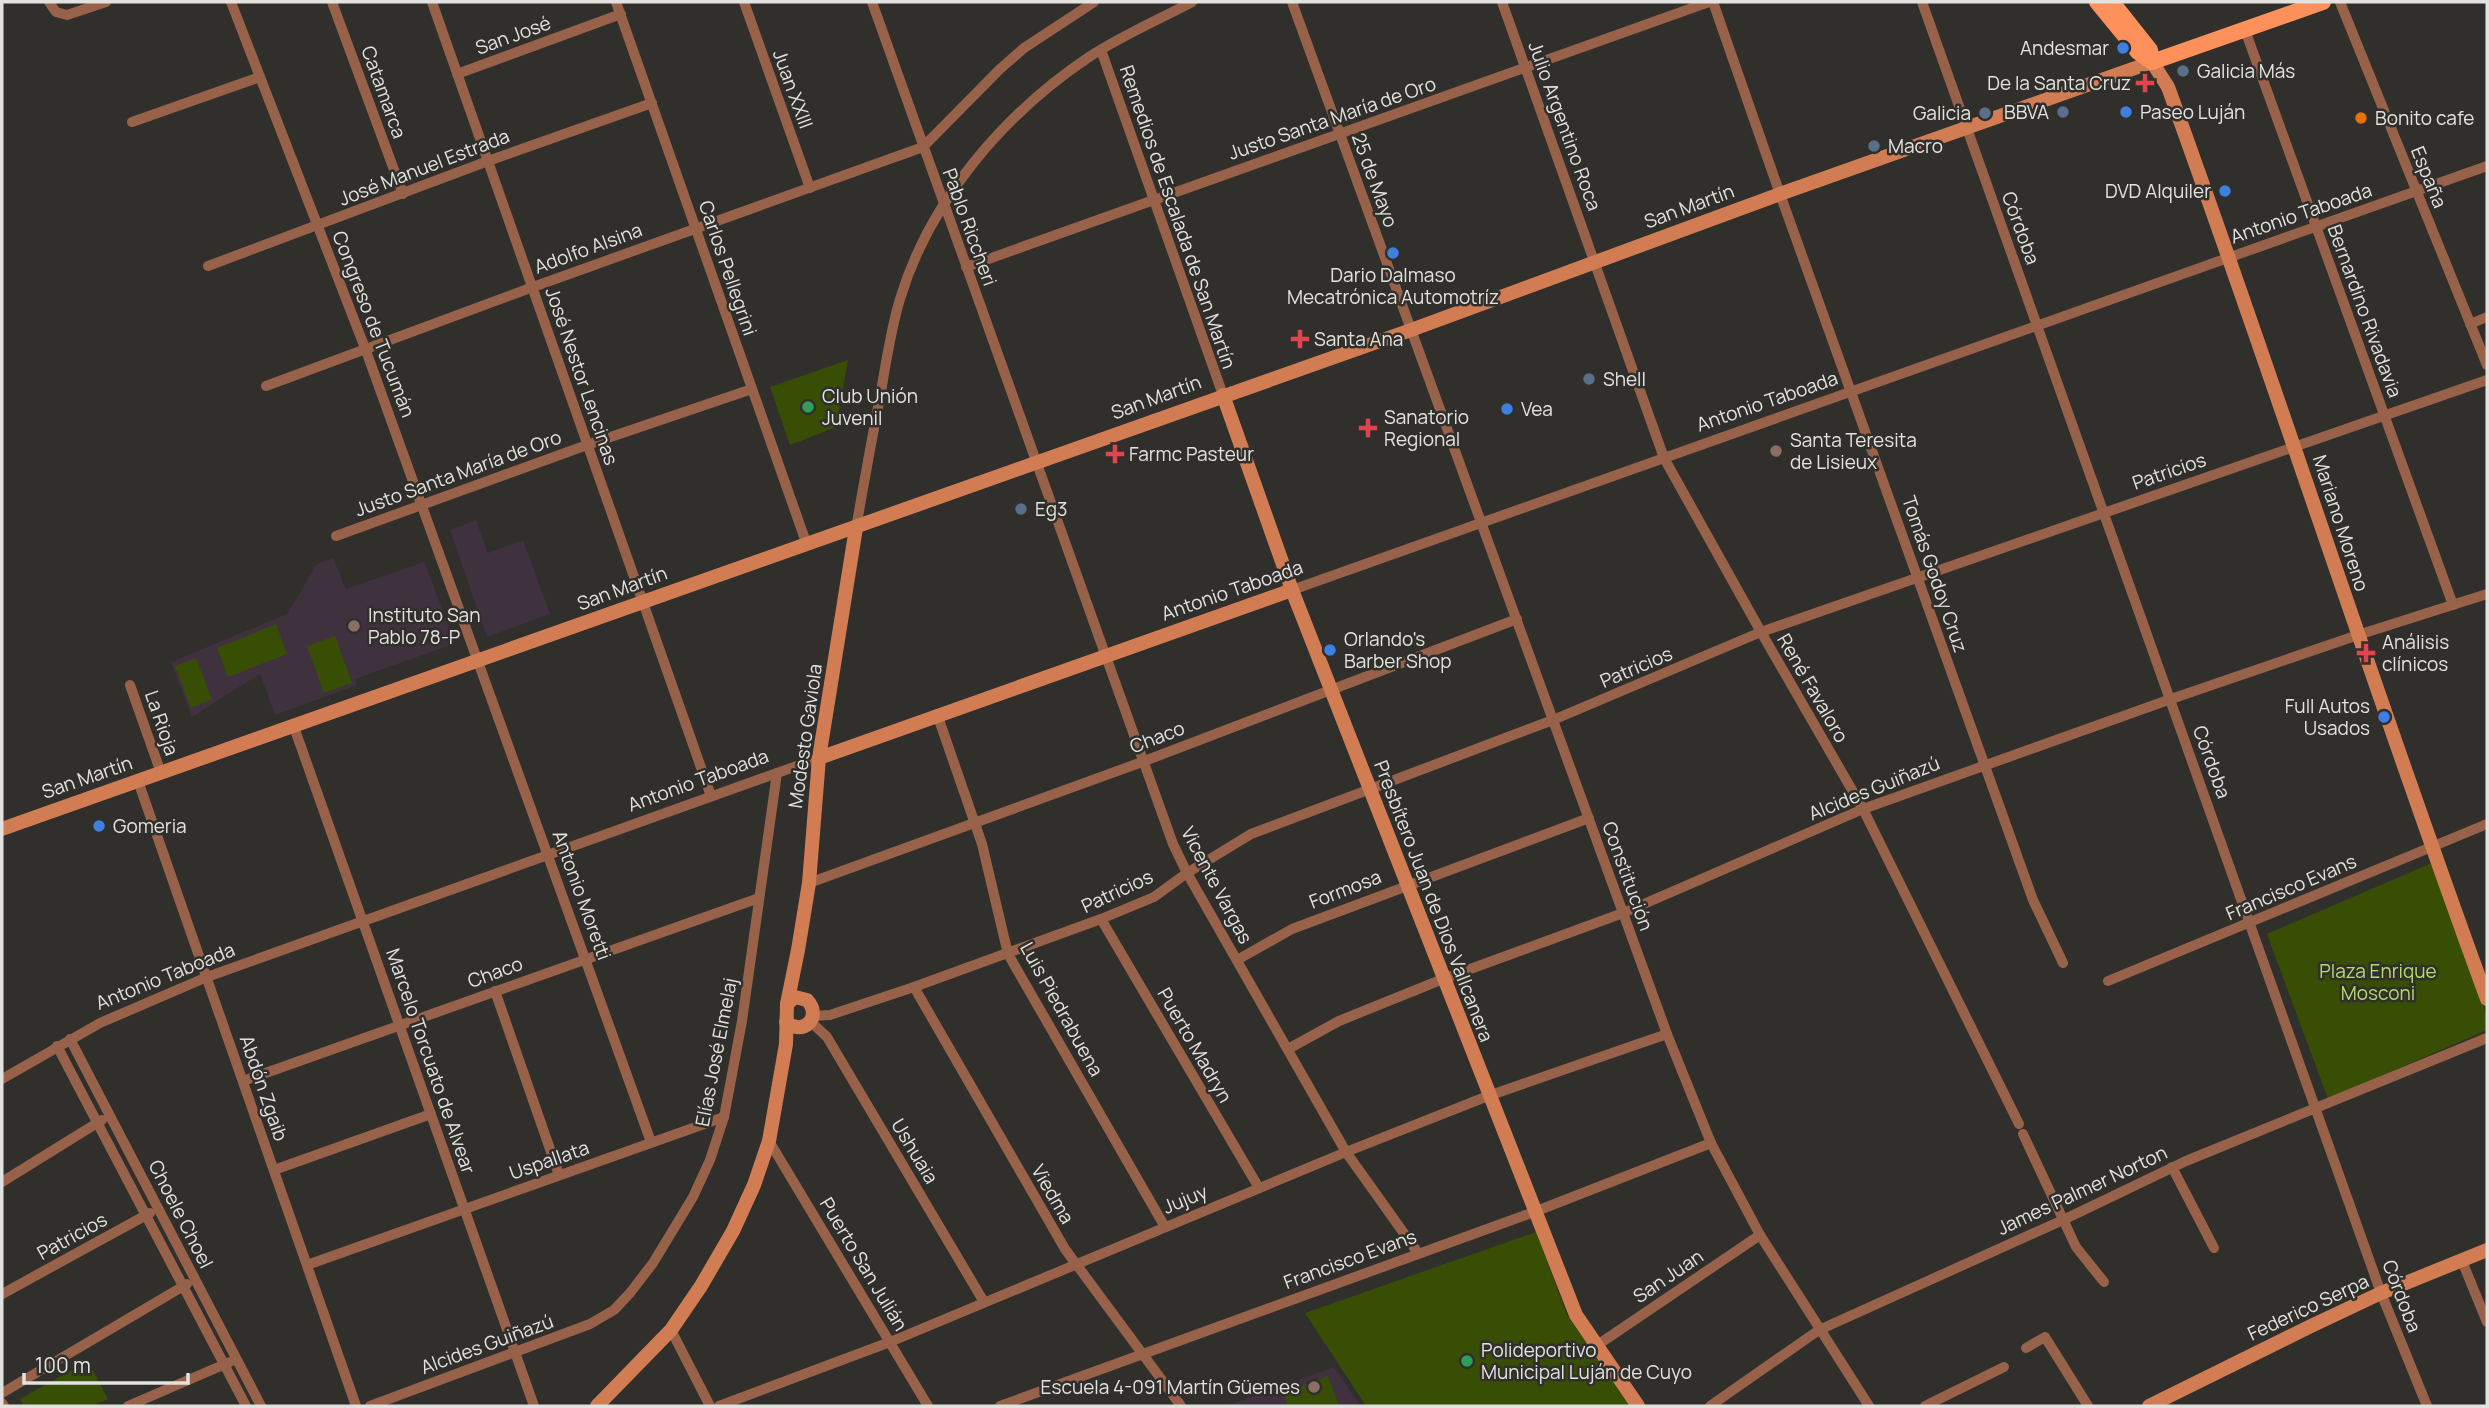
<svg xmlns="http://www.w3.org/2000/svg" width="2489" height="1408" font-family="Manrope,sans-serif">
<style>
.education{fill:#40313e}
.green{fill:#394e05}
.lines{fill:none;stroke-linecap:round;stroke-linejoin:round}
.street{stroke:#976249;stroke-width:10}
.secondary{stroke:#d27c54;stroke-width:14}
.primary{stroke:#fe905b;stroke-width:16}
.shop-dot{fill:#3f7fe0;stroke:#302f2c;stroke-width:2.5}
.service-dot{fill:#5c6f8a;stroke:#302f2c;stroke-width:2.5}
.health-dot{fill:#e0444e;stroke:#302f2c;stroke-width:2.5}
.food-dot{fill:#e8710a;stroke:#302f2c;stroke-width:2.5}
.leisure-dot{fill:#2e9e5b;stroke:#302f2c;stroke-width:2.5}
.education-dot{fill:#8d6e63;stroke:#302f2c;stroke-width:2.5}
.labels{text-anchor:middle;dominant-baseline:central;stroke-width:5;stroke-linejoin:round;paint-order:stroke}
.street-label{font-size:19px;fill:#e2e2e0;stroke:#302f2c}
.poi-label{font-size:19px;fill:#e2e2e0;stroke:#302f2c;text-anchor:start}
.park-label{font-size:19px;fill:#b3dc6d;stroke:#302f2c}
</style>
<rect width="100%" height="100%" fill="#302f2c"/>
<g class="education">
<path d="M476,520L488,553L523,540L550,614L487,637L450,530Z"/>
<path d="M333,558L346,589L424,562L453,637L448,646L355,679L357,685L275,715L260,674L192,717L171,662L287,614L317,564Z"/>
<path d="M1334,1367L1360,1406H1226Z"/>
</g>
<g class="green">
<path d="M848,360L836,427L790,445L770,387Z"/>
<path d="M276,624L287,654L228,677L217,648Z"/>
<path d="M335,636L352,683L324,693L307,646Z"/>
<path d="M196,658L212,699L191,708L175,666Z"/>
<path d="M2432,863L2487,1016V1030L2328,1099L2267,934Z"/>
<path d="M1536,1232L1567,1315L1629,1406H1366L1305,1313Z"/>
<path d="M88,1361L108,1399L92,1406H24L20,1399Z"/>
<path d="M1328,1376L1339,1406H1288L1283,1393Z"/>
</g>
<g class="lines">
<g class="street">
<path d="M49,2L56,12L67,15L106,2"/>
<path d="M231,2L365,348L651,1142"/>
<path d="M332,2L403,194"/>
<path d="M432,2L711,796"/>
<path d="M616,2L807,545"/>
<path d="M744,2L810,188"/>
<path d="M872,2L1173,844L1187,873L1346,1152L1418,1253"/>
<path d="M1292,2L1667,1034L1711,1143L1760,1235L1869,1406"/>
<path d="M1502,2L1664,458L1761,632L1863,809L2019,1124"/>
<path d="M1713,2L1780,194L2033,900L2063,963"/>
<path d="M1922,2L2381,1293L2427,1406"/>
<path d="M2340,2L2487,365"/>
<path d="M2245,30L2453,605"/>
<path d="M1101,50L1223,395"/>
<path d="M457,74L621,14"/>
<path d="M132,122L260,77"/>
<path d="M208,266L488,161L652,103"/>
<path d="M966,267L1709,2"/>
<path d="M2470,324L2487,317"/>
<path d="M266,386L533,287L923,147L1000,69L1024,48L1094,2"/>
<path d="M856,528C864,483 872,437 881,392C886,361 891,329 900,299C930,200 1004,114 1089,57C1121,36 1158,20 1192,2"/>
<path d="M336,536L587,445L752,389"/>
<path d="M1292,590L2487,166"/>
<path d="M130,685L161,773"/>
<path d="M937,714L982,844L1008,954L1165,1227"/>
<path d="M294,727L534,1406"/>
<path d="M138,781L356,1406"/>
<path d="M809,883L1142,762L1517,619"/>
<path d="M1101,919L1259,1188"/>
<path d="M1237,960L1292,929L1589,818"/>
<path d="M2108,981L2487,824"/>
<path d="M914,987L1065,1249L1181,1406"/>
<path d="M495,991L559,1175"/>
<path d="M813,1016L830,1015L914,987L1101,919L1154,897L1187,873L1251,834L1553,720L1761,632L2487,380"/>
<path d="M811,1022L827,1037L984,1302"/>
<path d="M70,1039L261,1406"/>
<path d="M57,1046L246,1406"/>
<path d="M1288,1049L1339,1021L1443,979L1623,913L1863,809L2171,699L2358,635L2487,594"/>
<path d="M2,1079L100,1023L207,977L819,758"/>
<path d="M243,1081L759,898"/>
<path d="M2023,1134L2076,1247L2104,1282"/>
<path d="M769,1141L928,1406"/>
<path d="M2172,1167L2214,1248"/>
<path d="M274,1170L431,1114"/>
<path d="M2,1182L102,1120"/>
<path d="M2462,1261L2487,1322"/>
<path d="M307,1265L724,1117"/>
<path d="M2,1294L150,1213"/>
<path d="M671,1330L710,1406"/>
<path d="M1596,1346L1760,1235"/>
<path d="M2026,1348L2045,1337L2088,1406"/>
<path d="M2,1393L187,1284"/>
<path d="M2,1403L4,1406"/>
<path d="M128,1406L230,1362"/>
<path d="M370,1406L590,1324L614,1310L630,1293L653,1263L693,1197L710,1160L724,1117L742,1021L777,773"/>
<path d="M719,1406L890,1342L1346,1152L1488,1096L1667,1034"/>
<path d="M1000,1406L1534,1212L1711,1143"/>
<path d="M1710,1406L1819,1330L2063,1220L2186,1161L2487,1038"/>
<path d="M1925,1406L2004,1367"/>
</g>
<g class="secondary">
<path d="M1223,395L1292,590L1576,1315L1638,1406"/>
<path d="M819,758L1292,590"/>
<path d="M2,829L1411,330L1780,194L2152,62L2168,87C2278,390 2376,697 2487,999"/>
<path d="M786,1022C803,1037 823,1017 807,1000L795,997L787,1004"/>
<path d="M597,1406L671,1330L701,1286L733,1231L754,1185L769,1141L786,1044L787,1004L798,950L809,883L819,758L856,528"/>
<path d="M2149,1406L2311,1326L2381,1293L2487,1250"/>
</g>
<g class="primary">
<path d="M2097,2L2138,52L2152,62"/>
<path d="M2112,2L2150,50L2152,62"/>
<path d="M2152,62L2323,2"/>
</g>
</g>
<g class="shop-dot">
<circle cx="2123" cy="48" r="7"/>
<circle cx="2126" cy="112" r="7"/>
<circle cx="2225" cy="191" r="7"/>
<circle cx="1393" cy="253" r="7"/>
<circle cx="1507" cy="409" r="7"/>
<circle cx="1330" cy="650" r="7"/>
<circle cx="2384" cy="717" r="7"/>
<circle cx="99" cy="826" r="7"/>
</g>
<g class="service-dot">
<circle cx="2183" cy="71" r="7"/>
<circle cx="2063" cy="112" r="7"/>
<circle cx="1985" cy="113" r="7"/>
<circle cx="1874" cy="146" r="7"/>
<circle cx="1589" cy="379" r="7"/>
<circle cx="1021" cy="509" r="7"/>
</g>
<g class="health-dot">
<path d="M2141.5 72.5h7v7h7v7h-7v7h-7v-7h-7v-7h7z"/>
<path d="M1296.5 328.5h7v7h7v7h-7v7h-7v-7h-7v-7h7z"/>
<path d="M1364.5 417.5h7v7h7v7h-7v7h-7v-7h-7v-7h7z"/>
<path d="M1111.5 443.5h7v7h7v7h-7v7h-7v-7h-7v-7h7z"/>
<path d="M2362.5 642.5h7v7h7v7h-7v7h-7v-7h-7v-7h7z"/>
</g>
<circle class="food-dot" cx="2361" cy="118" r="7"/>
<g class="leisure-dot">
<circle cx="808" cy="407" r="7"/>
<circle cx="1467" cy="1361" r="7"/>
</g>
<g class="education-dot">
<circle cx="1776" cy="451" r="7"/>
<circle cx="354" cy="626" r="7"/>
<circle cx="1314" cy="1387" r="7"/>
</g>
<g class="labels">
<g class="street-label">
<text transform="translate(513 35) rotate(-20)">San José</text>
<text transform="translate(793 89) rotate(70)">Juan XXIII</text>
<text transform="translate(384 92) rotate(70)">Catamarca</text>
<text transform="translate(1332 118) rotate(-19)">Justo Santa María de Oro</text>
<text transform="translate(1565 126) rotate(70)">Julio Argentino Roca</text>
<text transform="translate(424 167) rotate(-21)">José Manuel Estrada</text>
<text transform="translate(2429 177) rotate(68)">España</text>
<text transform="translate(1375 180) rotate(70)">25 de Mayo</text>
<text transform="translate(1689 206) rotate(-20)">San Martín</text>
<text transform="translate(2301 213) rotate(-19)">Antonio Taboada</text>
<text transform="translate(1178 217) rotate(71)">Remedios de Escalada de San Martín</text>
<text transform="translate(970 227) rotate(70)">Pablo Riccheri</text>
<text transform="translate(2021 228) rotate(70)">Córdoba</text>
<text transform="translate(588 248) rotate(-20)">Adolfo Alsina</text>
<text transform="translate(728 268) rotate(71)">Carlos Pellegrini</text>
<text transform="translate(2365 311) rotate(70)">Bernardino Rivadavia</text>
<text transform="translate(374 324) rotate(69)">Congreso de Tucumán</text>
<text transform="translate(582 376) rotate(71)">José Nestor Lencinas</text>
<text transform="translate(1156 397) rotate(-20)">San Martín</text>
<text transform="translate(1767 401) rotate(-19)">Antonio Taboada</text>
<text transform="translate(2169 471) rotate(-19)">Patricios</text>
<text transform="translate(458 473) rotate(-20)">Justo Santa María de Oro</text>
<text transform="translate(2341 523) rotate(72)">Mariano Moreno</text>
<text transform="translate(1935 574) rotate(71)">Tomás Godoy Cruz</text>
<text transform="translate(622 588) rotate(-20)">San Martín</text>
<text transform="translate(1232 590) rotate(-19)">Antonio Taboada</text>
<text transform="translate(1636 667) rotate(-23)">Patricios</text>
<text transform="translate(1813 688) rotate(60)">René Favaloro</text>
<text transform="translate(162 723) rotate(71)">La Rioja</text>
<text transform="translate(805 736) rotate(-82)">Modesto Gaviola</text>
<text transform="translate(1157 737) rotate(-21)">Chaco</text>
<text transform="translate(2212 762) rotate(70)">Córdoba</text>
<text transform="translate(87 777) rotate(-19)">San Martín</text>
<text transform="translate(698 780) rotate(-20)">Antonio Taboada</text>
<text transform="translate(1874 788) rotate(-22)">Alcides Guiñazú</text>
<text transform="translate(1628 876) rotate(70)">Constitución</text>
<text transform="translate(1217 885) rotate(62)">Vicente Vargas</text>
<text transform="translate(2291 887) rotate(-23)">Francisco Evans</text>
<text transform="translate(1345 889) rotate(-21)">Formosa</text>
<text transform="translate(1117 891) rotate(-25)">Patricios</text>
<text transform="translate(582 895) rotate(70)">Antonio Moretti</text>
<text transform="translate(1434 901) rotate(69)">Presbítero Juan de Dios Vallcanera</text>
<text transform="translate(495 972) rotate(-20)">Chaco</text>
<text transform="translate(165 976) rotate(-22)">Antonio Taboada</text>
<text transform="translate(1062 1009) rotate(61)">Luis Piedrabuena</text>
<text transform="translate(1195 1045) rotate(60)">Puerto Madryn</text>
<text transform="translate(716 1052) rotate(-79)">Elías José Elmelaj</text>
<text transform="translate(431 1061) rotate(71)">Marcelo Torcuato de Alvear</text>
<text transform="translate(264 1088) rotate(71)">Abdón Zgaib</text>
<text transform="translate(915 1151) rotate(59)">Ushuaia</text>
<text transform="translate(549 1160) rotate(-19)">Uspallata</text>
<text transform="translate(2082 1190) rotate(-25)">James Palmer Norton</text>
<text transform="translate(1053 1194) rotate(60)">Viedma</text>
<text transform="translate(1185 1199) rotate(-22)">Jujuy</text>
<text transform="translate(181 1214) rotate(63)">Choele Choel</text>
<text transform="translate(72 1236) rotate(-29)">Patricios</text>
<text transform="translate(1350 1259) rotate(-20)">Francisco Evans</text>
<text transform="translate(864 1264) rotate(59)">Puerto San Julián</text>
<text transform="translate(1668 1276) rotate(-34)">San Juan</text>
<text transform="translate(2402 1296) rotate(69)">Córdoba</text>
<text transform="translate(2308 1307) rotate(-25)">Federico Serpa</text>
<text transform="translate(487 1344) rotate(-20)">Alcides Guiñazú</text>
</g>
<g class="poi-label">
<text x="2109" y="48" text-anchor="end">Andesmar</text>
<text x="2197" y="71">Galicia Más</text>
<text x="2131" y="83" text-anchor="end">De la Santa Cruz</text>
<text x="2049" y="112" text-anchor="end">BBVA</text>
<text x="2140" y="112">Paseo Luján</text>
<text x="1971" y="113" text-anchor="end">Galicia</text>
<text x="2375" y="118">Bonito cafe</text>
<text x="1888" y="146">Macro</text>
<text x="2211" y="191" text-anchor="end">DVD Alquiler</text>
<text x="1393" y="275" text-anchor="middle">Dario Dalmaso<tspan x="1393" dy="22">Mecatrónica Automotríz</tspan></text>
<text x="1314" y="339">Santa Ana</text>
<text x="1603" y="379">Shell</text>
<text x="822" y="396">Club Unión<tspan x="822" dy="22">Juvenil</tspan></text>
<text x="1521" y="409">Vea</text>
<text x="1384" y="417">Sanatorio<tspan x="1384" dy="22">Regional</tspan></text>
<text x="1790" y="440">Santa Teresita<tspan x="1790" dy="22">de Lisieux</tspan></text>
<text x="1129" y="454">Farmc Pasteur</text>
<text x="1035" y="509">Eg3</text>
<text x="368" y="615">Instituto San<tspan x="368" dy="22">Pablo 78-P</tspan></text>
<text x="1344" y="639">Orlando's<tspan x="1344" dy="22">Barber Shop</tspan></text>
<text x="2382" y="642">Análisis<tspan x="2382" dy="22">clínicos</tspan></text>
<text x="2370" y="706" text-anchor="end">Full Autos<tspan x="2370" dy="22">Usados</tspan></text>
<text x="113" y="826">Gomeria</text>
<text x="1481" y="1350">Polideportivo<tspan x="1481" dy="22">Municipal Luján de Cuyo</tspan></text>
<text x="1300" y="1387" text-anchor="end">Escuela 4-091 Martín Güemes</text>
</g>
<g class="park-label">
<text x="2378" y="971">Plaza Enrique<tspan x="2378" dy="22">Mosconi</tspan></text>
</g>
</g>
<rect width="2489" height="1408" fill="none" stroke="#e2e2e0" stroke-width="7"/>
<path d="M24 1373v10h164v-10" fill="none" stroke="#e2e2e0" stroke-width="3.5"/>
<text x="35" y="1373" font-size="21" fill="#e2e2e0" stroke="#302f2c" stroke-width="5" paint-order="stroke">100 m</text>
</svg>
